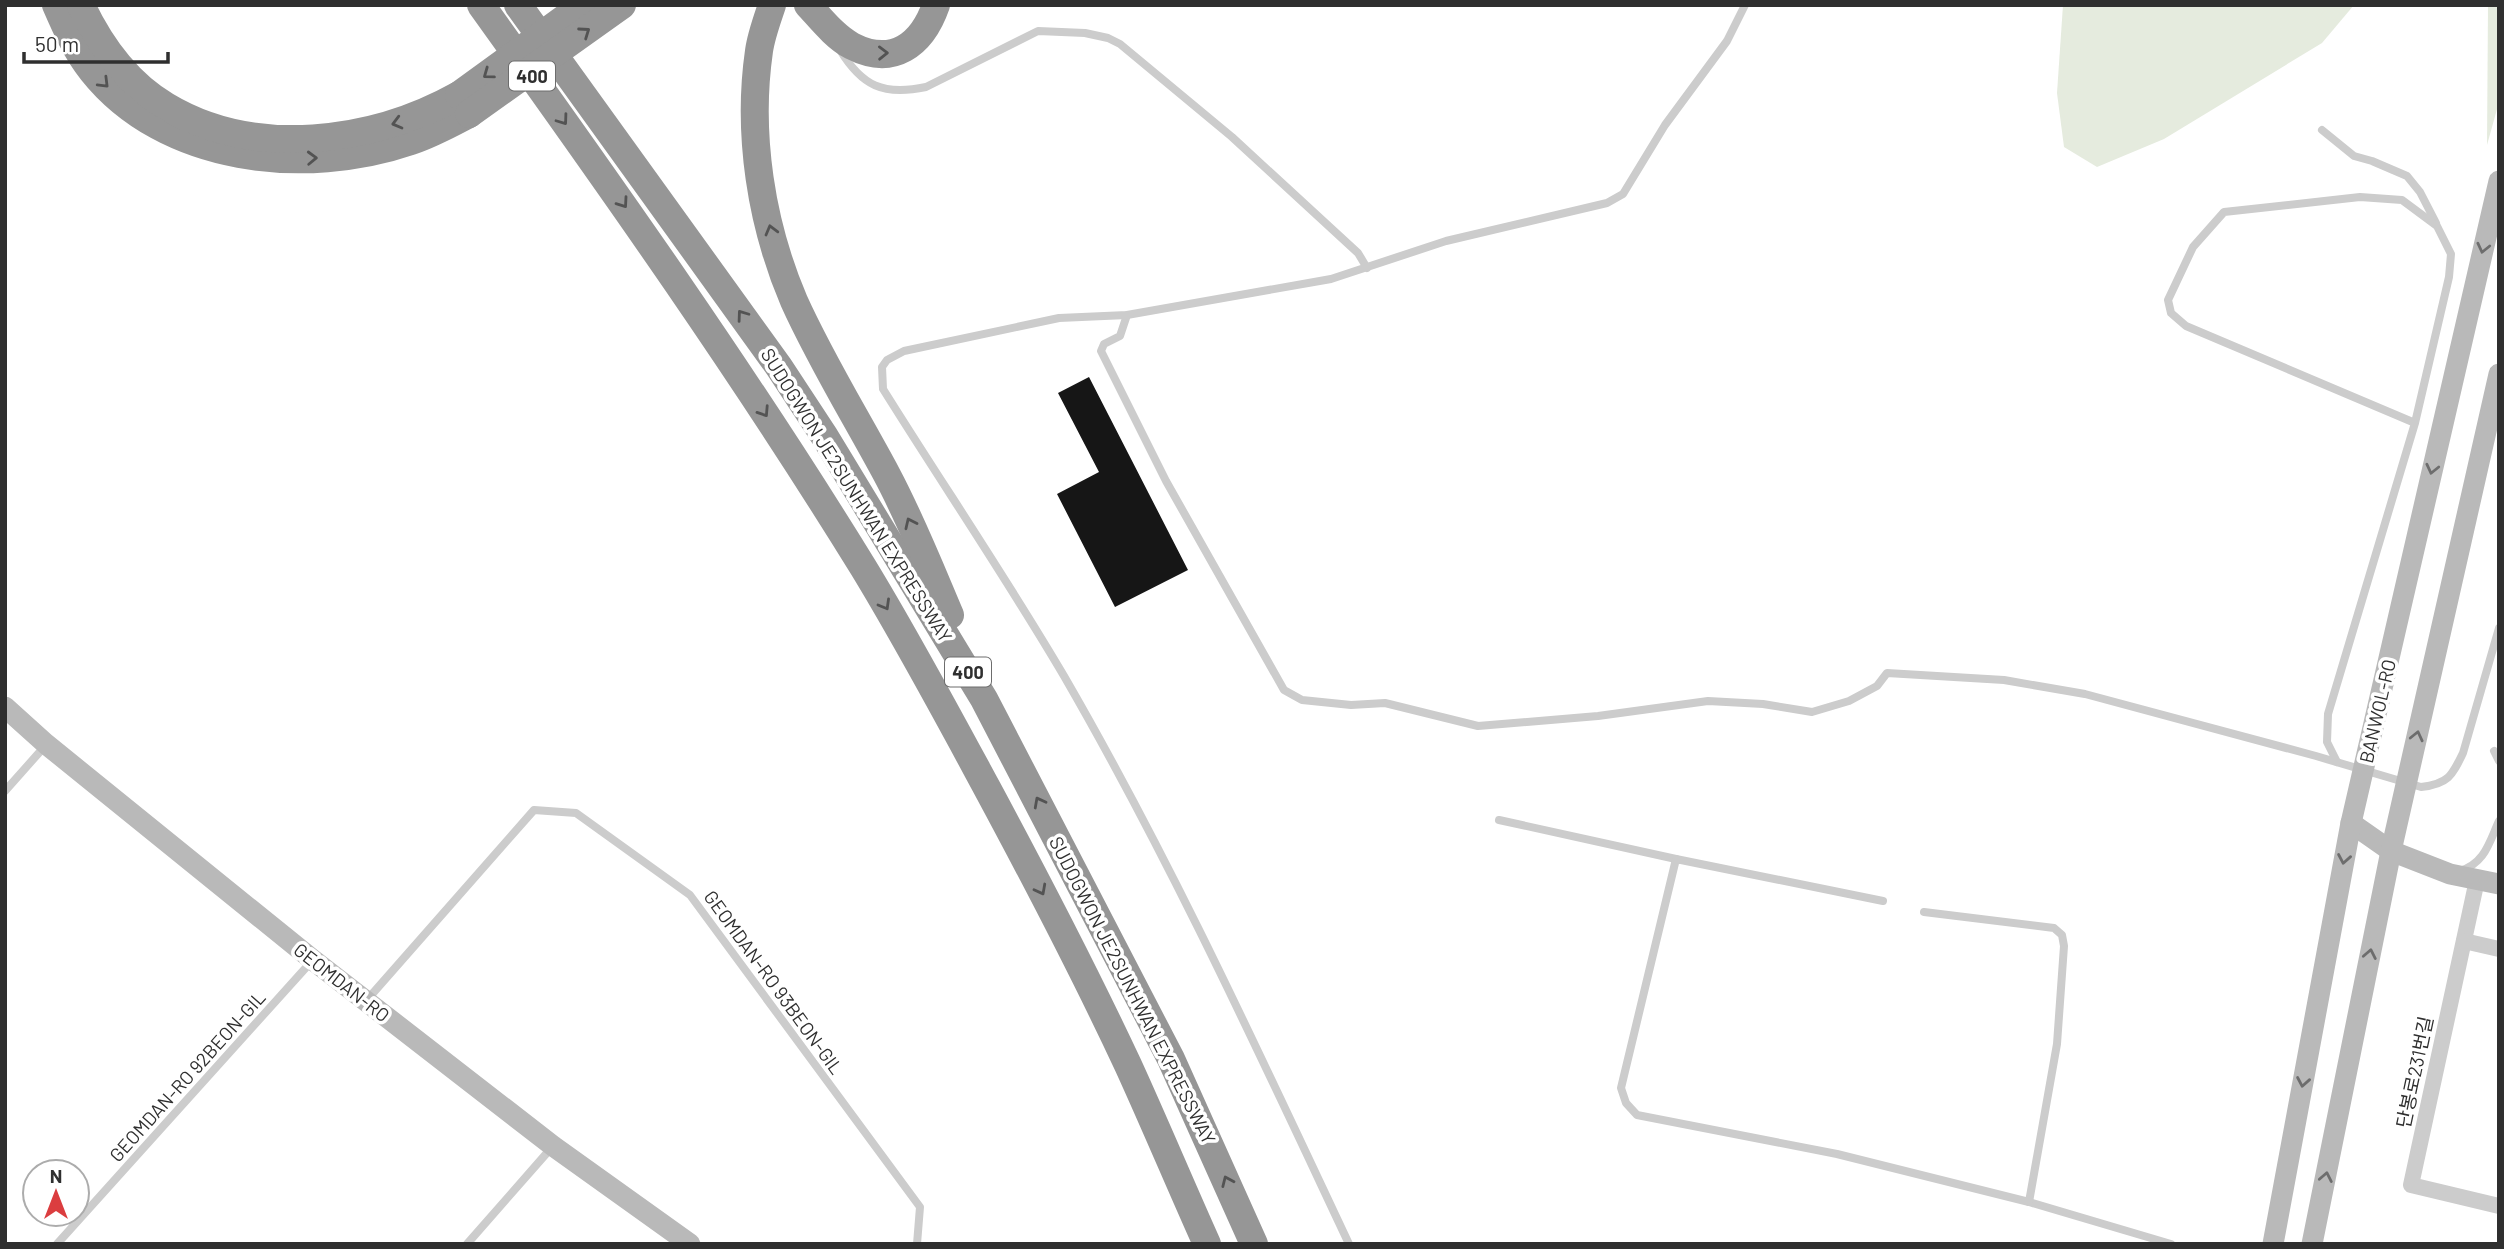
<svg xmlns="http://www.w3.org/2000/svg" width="2504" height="1249" font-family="Barlow,'Noto Sans KR',sans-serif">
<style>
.green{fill:#e5ebde}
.building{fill:#161616}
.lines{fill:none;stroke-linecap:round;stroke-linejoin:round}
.lane{stroke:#ccc;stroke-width:8}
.street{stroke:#ccc;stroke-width:16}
.secondary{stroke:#b9b9b9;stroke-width:21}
.highway{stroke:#969696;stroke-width:28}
.highway-bridge{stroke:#969696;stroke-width:28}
.oneway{stroke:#535353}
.oneway2{stroke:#6d6d6d}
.labels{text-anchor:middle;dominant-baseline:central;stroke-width:7;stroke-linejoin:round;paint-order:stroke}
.shield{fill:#fff;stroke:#6d6d6d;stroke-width:2}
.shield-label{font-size:18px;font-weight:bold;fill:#2f2f2f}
.street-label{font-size:19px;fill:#2f2f2f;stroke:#fff}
</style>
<rect width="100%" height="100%" fill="#fff"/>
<g class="green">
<path d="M2063,5H2354L2322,43L2164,139L2097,167L2064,147L2057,93Z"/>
<path d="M2488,5H2499V102L2487,145Z"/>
</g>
<path class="building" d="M1089,377L1188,570L1115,607L1057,494L1099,472L1058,393Z"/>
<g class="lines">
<g class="lane">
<path d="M840,50C862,86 883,96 926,87L1038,31L1085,33L1108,38L1120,44L1232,137L1358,253L1367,268"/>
<path d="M2322,130L2354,156L2372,161L2407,176L2420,192L2436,223"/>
<path d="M1127,315L1120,336L1104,344L1101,351L1166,481L1284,690L1302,700L1351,705L1385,703L1478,726L1598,716L1708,701L1763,704L1812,712L1849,701L1877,686L1887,673L2004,680L2085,694L2316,756L2421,787C2448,784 2452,776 2463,753L2499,628"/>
<path d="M2494,751L2499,761"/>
<path d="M2337,762L2327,742L2328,714L2415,423L2449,277L2451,254L2437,226L2402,200L2360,197L2224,212L2193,247L2168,300L2171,313L2186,326L2415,423"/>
<path d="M5,791L45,746"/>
<path d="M1499,820L1676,859"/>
<path d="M2460,871C2485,863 2489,843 2499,821"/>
<path d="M1883,901L1676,859L1621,1088L1626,1103L1637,1115L1837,1154L2029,1202L2171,1244"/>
<path d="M1924,912L2054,928L2062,935L2064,946L2057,1044L2029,1202"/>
<path d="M366,1001L534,810L576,813L690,895L920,1207L917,1244"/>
<path d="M57,1244L311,962"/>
<path d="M467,1244L553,1146"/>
<path d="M1349,1244C1259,1053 1170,859 1064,676C1007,579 943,485 883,389L882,367L887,360L904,351L1059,318L1127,315L1331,279L1446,241L1607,203L1623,194L1665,125L1727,41L1745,5"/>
</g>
<g class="street">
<path d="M2477,880L2411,1185L2499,1206"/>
<path d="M2464,941L2499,949"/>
</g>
<g class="secondary">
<path d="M5,707L46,744L313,960L553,1146L690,1244"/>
<path d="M2351,823L2391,851L2450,874L2499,884"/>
<path d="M2273,1244L2351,823L2499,181"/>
<path d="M2312,1244L2391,851L2499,374"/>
</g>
<g class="highway">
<path d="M56,5C66,28 76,51 92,71C165,163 306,177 411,141C432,134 450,124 469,114"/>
<path d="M81,5C100,45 127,83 166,106C254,159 373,143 459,95"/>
<path d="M481,5C613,189 744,374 863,567C907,639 947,714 987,788C1036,879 1084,971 1128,1065C1155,1124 1180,1184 1207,1244"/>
<path d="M518,5L779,367L825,437L984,699L1171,1059L1254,1244"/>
<path d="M772,5C767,20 761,36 759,51C747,134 761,224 794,301C821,361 856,417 887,475C911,520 930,568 950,615"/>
<path d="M808,5C821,19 835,37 852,46C893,67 922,45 936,5"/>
</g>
<g class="highway-bridge">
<path d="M459,95L583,5"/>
<path d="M469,114L622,5"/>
</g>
</g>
<defs><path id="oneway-chevron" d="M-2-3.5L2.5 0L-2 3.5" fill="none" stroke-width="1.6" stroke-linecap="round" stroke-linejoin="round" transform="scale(1.75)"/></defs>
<g class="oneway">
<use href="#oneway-chevron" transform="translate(585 32) rotate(-35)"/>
<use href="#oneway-chevron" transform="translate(883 53) rotate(-1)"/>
<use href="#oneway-chevron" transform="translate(488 74) rotate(144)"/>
<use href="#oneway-chevron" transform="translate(104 83) rotate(45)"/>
<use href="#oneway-chevron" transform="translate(563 120) rotate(54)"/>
<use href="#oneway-chevron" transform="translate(397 123) rotate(165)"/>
<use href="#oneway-chevron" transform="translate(312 158) rotate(-2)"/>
<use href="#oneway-chevron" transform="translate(623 203) rotate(55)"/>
<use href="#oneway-chevron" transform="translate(771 230) rotate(-105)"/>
<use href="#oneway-chevron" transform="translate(742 315) rotate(-126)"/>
<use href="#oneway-chevron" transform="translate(764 412) rotate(57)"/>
<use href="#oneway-chevron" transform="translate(910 523) rotate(-115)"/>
<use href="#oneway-chevron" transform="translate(885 605) rotate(60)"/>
<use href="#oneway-chevron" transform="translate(1039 802) rotate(-118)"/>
<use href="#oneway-chevron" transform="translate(1041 890) rotate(62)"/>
<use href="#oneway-chevron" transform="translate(1227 1181) rotate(-114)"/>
</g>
<g class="oneway2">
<use href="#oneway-chevron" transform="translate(2483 248) rotate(103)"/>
<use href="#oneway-chevron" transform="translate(2432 469) rotate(103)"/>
<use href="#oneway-chevron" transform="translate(2417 736) rotate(-77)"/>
<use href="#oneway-chevron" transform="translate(2344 859) rotate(100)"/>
<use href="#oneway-chevron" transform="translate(2370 954) rotate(-79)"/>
<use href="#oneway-chevron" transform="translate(2303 1082) rotate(100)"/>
<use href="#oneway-chevron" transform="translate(2326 1177) rotate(-79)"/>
</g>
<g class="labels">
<g class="shield">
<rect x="509" y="61.5" width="46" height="29" rx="5"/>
<rect x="945" y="657.5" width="46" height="29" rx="5"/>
</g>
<g class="shield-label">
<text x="532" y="76">400</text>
<text x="968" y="672">400</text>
</g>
<g class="street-label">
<text transform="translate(857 495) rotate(58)">SUDOGWON JE2SUNHWAN EXPRESSWAY</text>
<text transform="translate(2377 711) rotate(-77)">BANWOL-RO</text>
<text transform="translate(342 982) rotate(38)">GEOMDAN-RO</text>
<text transform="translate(774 982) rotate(54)">GEOMDAN-RO 93BEON-GIL</text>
<text transform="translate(1133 990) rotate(63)">SUDOGWON JE2SUNHWAN EXPRESSWAY</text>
<text transform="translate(2414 1072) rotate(-78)">단봉로231번길</text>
<text transform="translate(187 1076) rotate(-48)">GEOMDAN-RO 92BEON-GIL</text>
</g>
</g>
<rect width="2504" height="1249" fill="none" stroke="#2f2f2f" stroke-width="14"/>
<g transform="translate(56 1193)"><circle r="33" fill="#ffffff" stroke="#acacac" stroke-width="2"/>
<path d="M0-5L12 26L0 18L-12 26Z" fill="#db3d3f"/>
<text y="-10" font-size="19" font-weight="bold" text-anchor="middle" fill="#2f2f2f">N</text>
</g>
<path d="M24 52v10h144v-10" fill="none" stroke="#2f2f2f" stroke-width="3.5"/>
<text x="35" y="52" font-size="21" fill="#2f2f2f" stroke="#ffffff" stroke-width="5" paint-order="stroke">50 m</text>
</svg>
